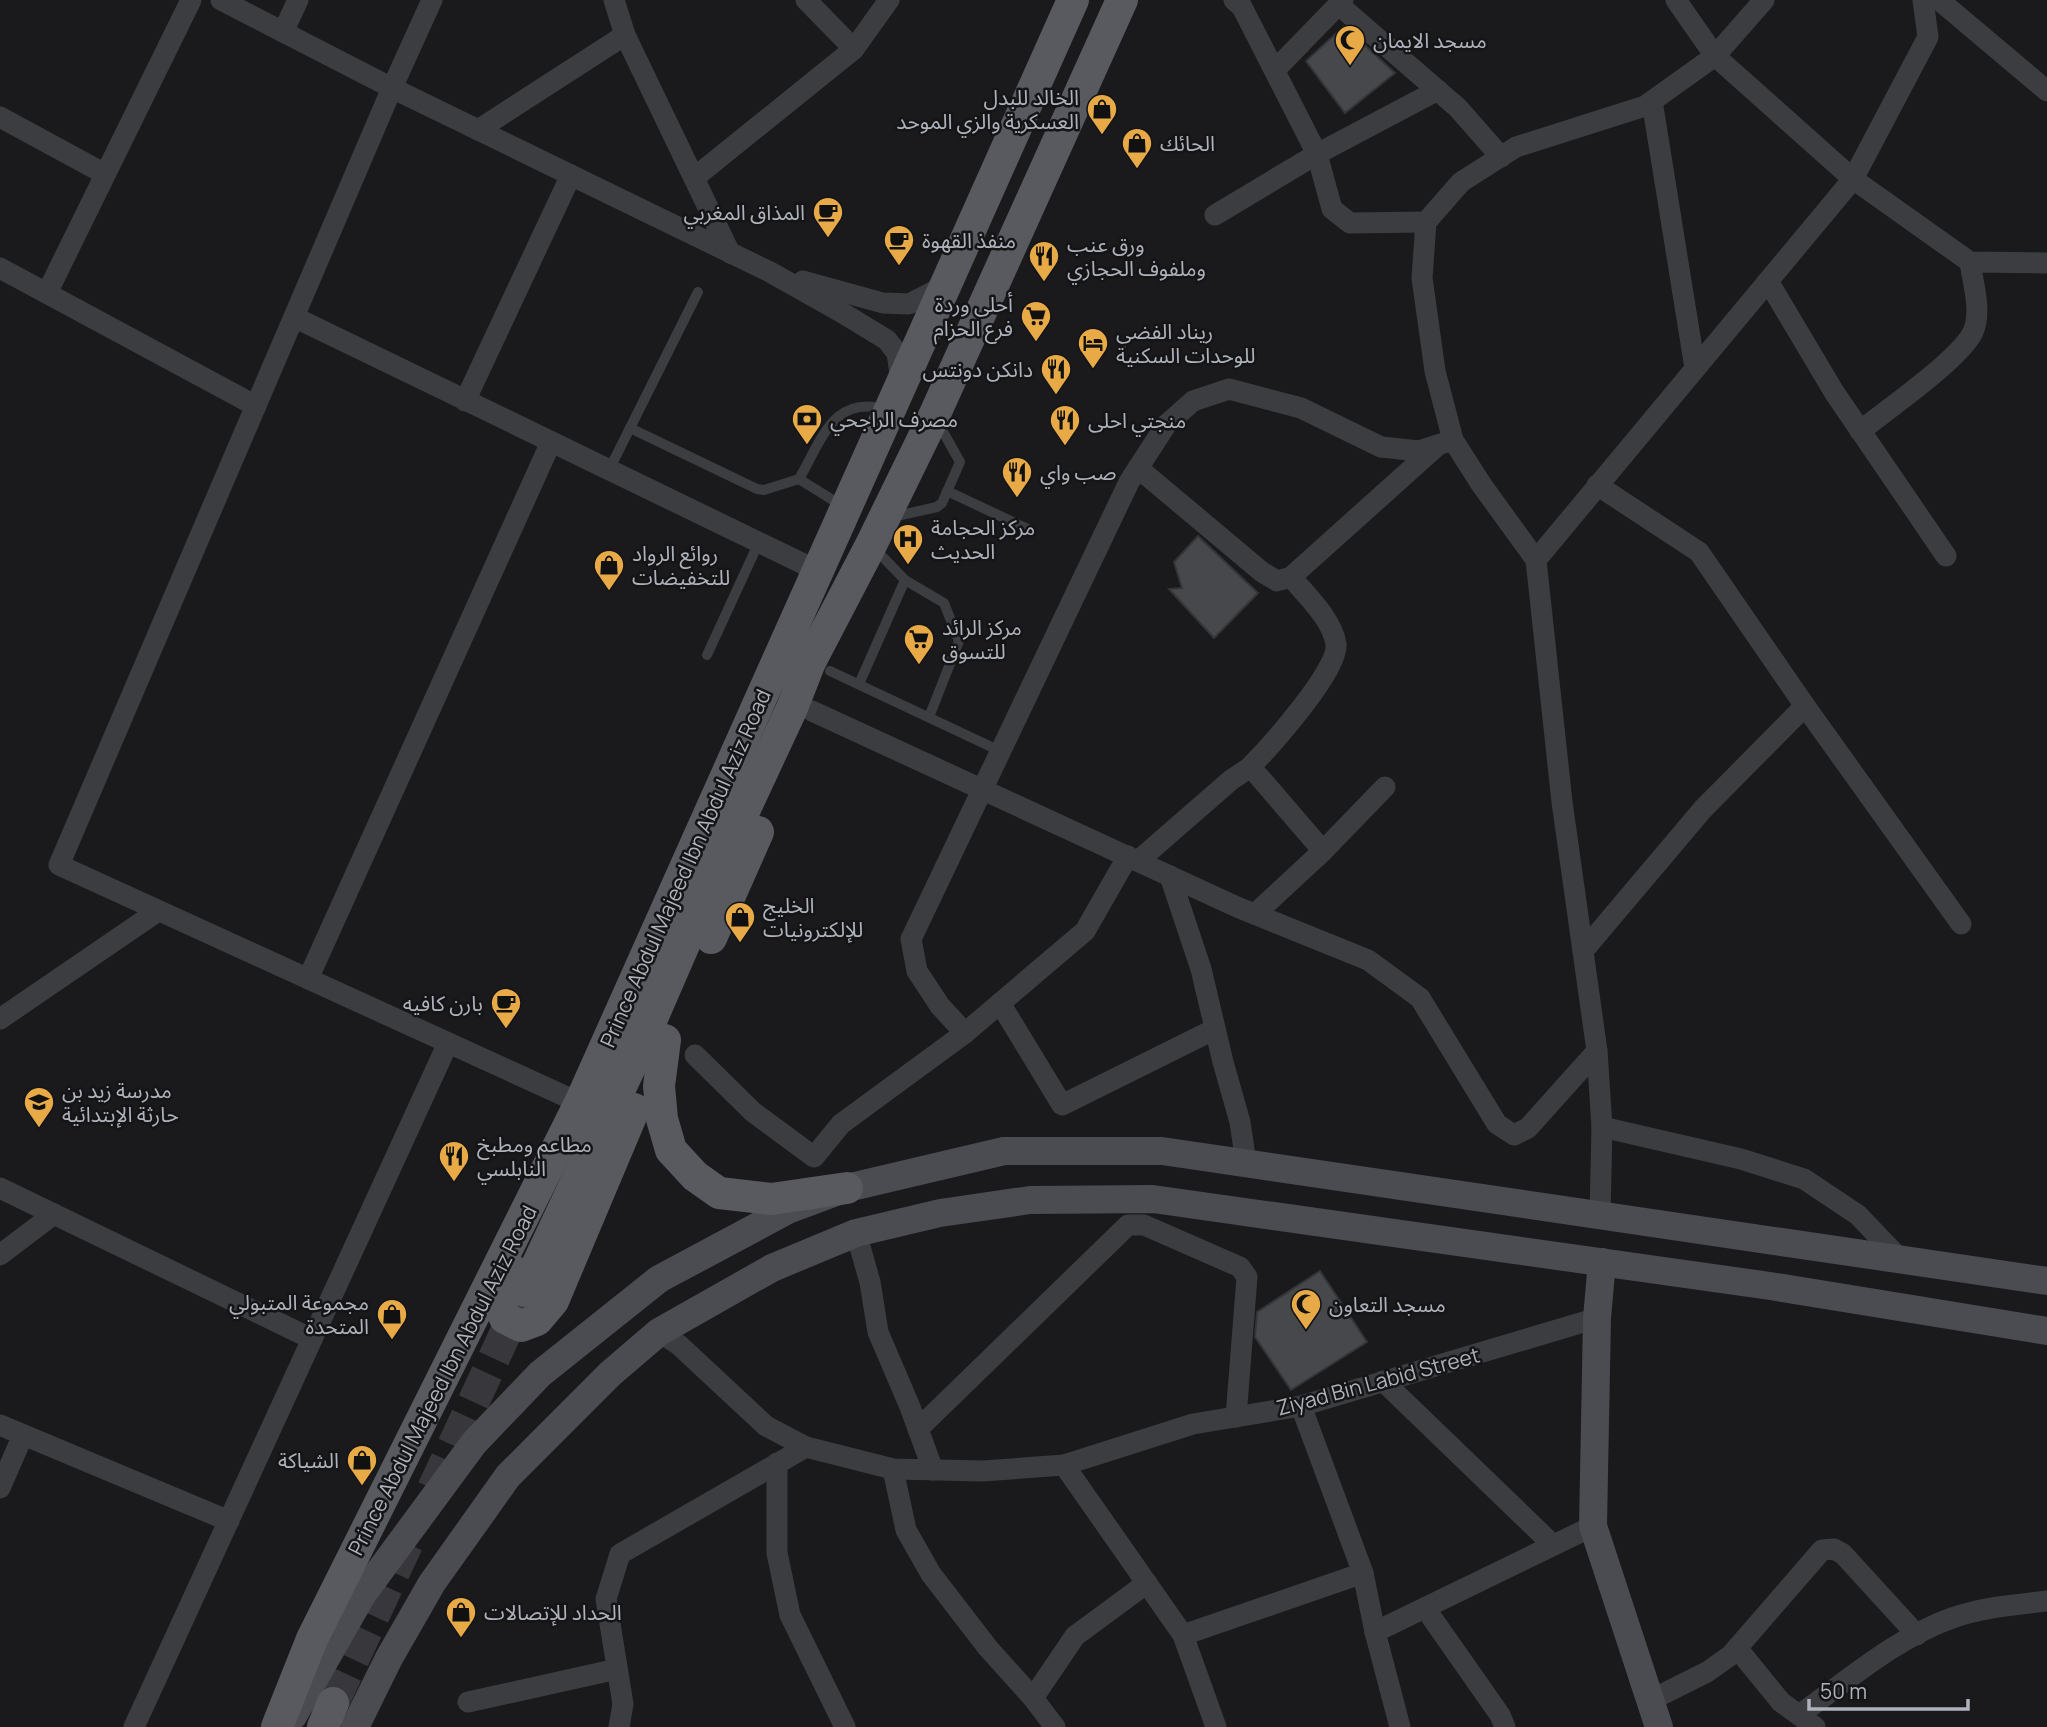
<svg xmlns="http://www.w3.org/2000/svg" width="2047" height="1727" font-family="Manrope,'Noto Sans Arabic',sans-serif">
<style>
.building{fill:#47484c;stroke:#343538;stroke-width:2}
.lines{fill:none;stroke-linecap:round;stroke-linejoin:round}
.primary-tunnel{stroke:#38383c;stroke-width:32;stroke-dasharray:32 16;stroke-linecap:butt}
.service{stroke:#3b3d41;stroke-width:10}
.minor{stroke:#3b3d41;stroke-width:21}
.secondary{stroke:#4a4c51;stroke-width:28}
.primary{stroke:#585a60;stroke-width:32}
.labels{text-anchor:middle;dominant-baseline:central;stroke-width:5;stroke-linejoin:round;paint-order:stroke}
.poi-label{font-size:21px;fill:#aeb2bb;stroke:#151517;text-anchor:start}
.street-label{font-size:21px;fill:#aeb2bb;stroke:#151517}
</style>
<rect width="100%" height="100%" fill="#1a1a1c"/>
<g class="building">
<path d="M1344,26L1395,73L1345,113L1306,61Z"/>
<path d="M1198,536L1258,593L1214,638L1169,589L1182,588L1174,562Z"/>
<path d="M1320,1271L1367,1342L1291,1390L1255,1337L1257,1312Z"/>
</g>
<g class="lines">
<g class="primary-tunnel">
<path d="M433,1489L525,1291"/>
<path d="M333,1703L408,1542"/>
</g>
<g class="service">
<path d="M630,428L757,489L764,490L799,479C822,440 833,393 888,410"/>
<path d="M609,470L698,292"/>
<path d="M799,479L844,507"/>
<path d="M947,491L1030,530"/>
<path d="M892,517L937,507L942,503L960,462L937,421"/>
<path d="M873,547L905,580L944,603L959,641L929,717"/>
<path d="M707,655L759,542"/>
<path d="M830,671L1000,751"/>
<path d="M859,684L905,580"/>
</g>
<g class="minor">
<path d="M221,0L392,88L770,272L841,312L887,340L897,353L901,381"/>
<path d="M432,0L392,88L59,865L580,1103"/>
<path d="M614,0L625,35L730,253"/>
<path d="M806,0L854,49"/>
<path d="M1234,0L1242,7L1317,154L1332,209L1350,223L1426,222"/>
<path d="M1676,0L1715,56L1853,179L1970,262L2047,263"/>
<path d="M1939,0L2047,91"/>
<path d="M1339,5L1458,108L1501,157"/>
<path d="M283,32L298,0"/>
<path d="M1275,70L1343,0"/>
<path d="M1652,101L1695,368"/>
<path d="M0,117L105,174"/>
<path d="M478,130L625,35"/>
<path d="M694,178L854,49L889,0"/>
<path d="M1215,215L1317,154L1438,90"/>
<path d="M0,268L256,406"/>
<path d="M803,281L883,303L909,304L944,286"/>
<path d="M1768,281L1834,392L1946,556"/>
<path d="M47,293L191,0"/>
<path d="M294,317L818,571"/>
<path d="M465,401L571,175"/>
<path d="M1860,431C1887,410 1960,359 1973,332C1982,311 1973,284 1970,262"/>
<path d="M1138,468L1262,572L1277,581L1291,577L1437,446"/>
<path d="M1597,485L1699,552L1805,706L1961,924"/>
<path d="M1536,560L1481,484L1453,440L1435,371L1422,278L1426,222L1461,182L1516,147L1645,106L1715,56L1764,0"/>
<path d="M812,711L1237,907L1368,960L1420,998L1497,1124L1514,1135L1528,1128L1597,1051"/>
<path d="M1249,768C1268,749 1340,669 1336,644C1332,619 1307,596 1291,577"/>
<path d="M1138,861L1231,780L1249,768L1255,772L1323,851"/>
<path d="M1170,876L1201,969L1223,1062L1240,1122L1246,1163"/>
<path d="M1255,914L1323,851L1385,787"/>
<path d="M1583,951L1703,809L1805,706"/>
<path d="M308,979L551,442"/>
<path d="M1000,1003L1062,1105L1215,1029"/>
<path d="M0,1019L158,911"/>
<path d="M965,1033L940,1006L917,971L911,939L1129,482L1166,425L1193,401L1229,389L1301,408L1381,447L1419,451L1453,440"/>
<path d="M695,1055L753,1112L814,1157L841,1124L965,1033L1085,931L1128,856"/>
<path d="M1602,1127L1741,1159L1804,1179L1858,1215L1899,1258"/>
<path d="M0,1188L312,1339"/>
<path d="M1600,1215L1602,1127L1597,1051L1562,802L1536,560L1853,179L1928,37L1923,0"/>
<path d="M856,1233L870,1282L878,1332L910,1407L933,1470"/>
<path d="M0,1255L54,1214"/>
<path d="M659,1332L679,1345L766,1426L806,1447L893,1469L983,1471L1064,1465L1193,1424L1301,1406L1597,1318"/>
<path d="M1383,1381L1553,1545"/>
<path d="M1301,1406L1363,1573L1375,1632L1400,1727"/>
<path d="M0,1425L229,1521"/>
<path d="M918,1429L1128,1225H1144L1240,1267L1247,1277L1236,1417"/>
<path d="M777,1463V1553L790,1615L845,1727"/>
<path d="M1064,1465L1183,1635L1216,1727"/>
<path d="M893,1469L906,1530L931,1574L988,1648L1033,1698L1055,1727"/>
<path d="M0,1488L23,1435"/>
<path d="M1425,1608L1500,1715L1505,1727"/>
<path d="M1375,1632L1593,1526"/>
<path d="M1183,1635L1363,1573"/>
<path d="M1737,1648L1781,1702L1815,1727"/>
<path d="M1033,1698L1075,1636L1147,1583"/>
<path d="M1651,1700L1707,1672L1731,1655L1822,1550L1834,1549L1843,1554L1917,1635"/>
<path d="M468,1702L617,1669"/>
<path d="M1799,1715C1847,1681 1896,1638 1952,1618C1982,1607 2015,1605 2047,1601"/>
<path d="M134,1727L448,1043"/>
<path d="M619,1727L623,1704L606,1599L620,1554L806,1447"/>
</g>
<g class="secondary">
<path d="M1602,1262L1597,1318L1593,1526L1659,1727"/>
<path d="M293,1716L362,1595L474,1443L540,1374L659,1279L788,1210L847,1188L1004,1151H1162L2047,1281"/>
<path d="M355,1727L389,1658L432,1583L508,1476L610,1374L659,1332L772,1268L856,1233L940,1213L1030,1200L1153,1199L1770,1286L2047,1331"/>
</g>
<g class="primary">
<path d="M711,938L758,832"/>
<path d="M665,1040L659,1086L662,1119L671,1150L695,1176L719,1193L771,1199L847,1188"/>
<path d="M511,1269L501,1308L505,1318L521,1326L537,1320L553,1301L634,1109"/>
<path d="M525,1291L640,1046L716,871L792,708L810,662L871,545L934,416L1122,0"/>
<path d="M277,1727L312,1639L580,1103L1073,0"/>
<path d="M323,1727L333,1703"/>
</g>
</g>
<defs>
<g id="mosque-pin" transform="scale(1.575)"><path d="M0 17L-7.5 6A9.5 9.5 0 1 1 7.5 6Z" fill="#e8a947" stroke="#151517"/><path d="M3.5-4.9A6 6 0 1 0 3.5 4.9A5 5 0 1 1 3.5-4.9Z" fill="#111"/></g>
<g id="shop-pin" transform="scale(1.575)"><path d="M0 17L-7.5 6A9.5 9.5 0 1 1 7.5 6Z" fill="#e8a947" stroke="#151517"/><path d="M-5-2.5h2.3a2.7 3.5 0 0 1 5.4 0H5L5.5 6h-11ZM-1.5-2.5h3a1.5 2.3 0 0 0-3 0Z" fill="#111"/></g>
<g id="cafe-pin" transform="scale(1.575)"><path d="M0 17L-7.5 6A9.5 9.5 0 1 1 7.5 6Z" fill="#e8a947" stroke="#151517"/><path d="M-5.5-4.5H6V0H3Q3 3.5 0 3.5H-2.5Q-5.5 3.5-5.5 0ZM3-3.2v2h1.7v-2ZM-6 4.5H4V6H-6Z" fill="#111"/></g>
<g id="restaurant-pin" transform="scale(1.575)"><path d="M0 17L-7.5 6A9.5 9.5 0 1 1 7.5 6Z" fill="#e8a947" stroke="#151517"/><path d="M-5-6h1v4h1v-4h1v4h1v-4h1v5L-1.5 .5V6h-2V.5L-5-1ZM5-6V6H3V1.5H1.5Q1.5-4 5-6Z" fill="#111"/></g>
<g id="supermarket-pin" transform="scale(1.575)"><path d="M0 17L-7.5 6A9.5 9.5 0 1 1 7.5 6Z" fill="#e8a947" stroke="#151517"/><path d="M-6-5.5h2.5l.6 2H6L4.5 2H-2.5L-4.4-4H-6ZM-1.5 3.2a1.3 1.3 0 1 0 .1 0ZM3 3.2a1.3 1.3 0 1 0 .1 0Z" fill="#111"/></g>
<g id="hotel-pin" transform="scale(1.575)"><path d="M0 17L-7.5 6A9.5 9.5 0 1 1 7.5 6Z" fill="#e8a947" stroke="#151517"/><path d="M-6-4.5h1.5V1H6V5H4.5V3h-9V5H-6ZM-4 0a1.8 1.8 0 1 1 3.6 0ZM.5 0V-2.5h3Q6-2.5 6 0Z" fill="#111"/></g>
<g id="bank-pin" transform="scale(1.575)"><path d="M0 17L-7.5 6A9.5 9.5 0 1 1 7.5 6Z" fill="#e8a947" stroke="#151517"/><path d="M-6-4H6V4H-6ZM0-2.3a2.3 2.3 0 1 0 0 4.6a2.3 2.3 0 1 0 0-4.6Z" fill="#111"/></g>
<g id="hospital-pin" transform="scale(1.575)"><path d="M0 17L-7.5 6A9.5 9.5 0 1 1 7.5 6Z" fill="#e8a947" stroke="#151517"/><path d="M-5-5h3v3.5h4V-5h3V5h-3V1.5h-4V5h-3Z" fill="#111"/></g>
<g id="school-pin" transform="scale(1.575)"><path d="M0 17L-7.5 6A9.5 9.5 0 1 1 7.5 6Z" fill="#e8a947" stroke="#151517"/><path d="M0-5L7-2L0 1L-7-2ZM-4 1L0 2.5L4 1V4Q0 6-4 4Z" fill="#111"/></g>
</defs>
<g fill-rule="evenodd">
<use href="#mosque-pin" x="1350" y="40"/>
<use href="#shop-pin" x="1102" y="109"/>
<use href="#shop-pin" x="1137" y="143"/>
<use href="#cafe-pin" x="828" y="212"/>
<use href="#cafe-pin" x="899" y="240"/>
<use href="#restaurant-pin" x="1044" y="256"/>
<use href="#supermarket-pin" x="1036" y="316"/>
<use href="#hotel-pin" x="1093" y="343"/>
<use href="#restaurant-pin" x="1056" y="369"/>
<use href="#bank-pin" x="807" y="419"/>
<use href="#restaurant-pin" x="1065" y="420"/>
<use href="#restaurant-pin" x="1017" y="472"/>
<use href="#hospital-pin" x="908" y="539"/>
<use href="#shop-pin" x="609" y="565"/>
<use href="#supermarket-pin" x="919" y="639"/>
<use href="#shop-pin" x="740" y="917"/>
<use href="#cafe-pin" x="506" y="1003"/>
<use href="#school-pin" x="39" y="1102"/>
<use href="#restaurant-pin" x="454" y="1156"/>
<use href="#mosque-pin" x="1306" y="1304"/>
<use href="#shop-pin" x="392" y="1314"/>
<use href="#shop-pin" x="362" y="1460"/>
<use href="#shop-pin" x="461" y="1612"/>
</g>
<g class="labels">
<g class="poi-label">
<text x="1373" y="40">مسجد الايمان</text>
<text x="1079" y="97" text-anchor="end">الخالد للبدل<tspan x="1079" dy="24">العسكرية والزي الموحد</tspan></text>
<text x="1160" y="143">الحائك</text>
<text x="805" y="212" text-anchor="end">المذاق المغربي</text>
<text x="922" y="240">منفذ القهوة</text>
<text x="1067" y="244">ورق عنب<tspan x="1067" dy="24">وملفوف الحجازي</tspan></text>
<text x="1013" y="304" text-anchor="end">أحلى وردة<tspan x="1013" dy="24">فرع الحزام</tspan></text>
<text x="1116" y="331">ريناد الفضي<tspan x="1116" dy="24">للوحدات السكنية</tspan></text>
<text x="1033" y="369" text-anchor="end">دانكن دونتس</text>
<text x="830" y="419">مصرف الراجحي</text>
<text x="1088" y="420">منجتي احلى</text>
<text x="1040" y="472">صب واي</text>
<text x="931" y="527">مركز الحجامة<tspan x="931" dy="24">الحديث</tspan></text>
<text x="632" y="553">روائع الرواد<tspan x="632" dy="24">للتخفيضات</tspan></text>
<text x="942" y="627">مركز الرائد<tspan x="942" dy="24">للتسوق</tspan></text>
<text x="763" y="905">الخليج<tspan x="763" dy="24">للإلكترونيات</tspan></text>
<text x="483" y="1003" text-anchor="end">بارن كافيه</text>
<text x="62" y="1090">مدرسة زيد بن<tspan x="62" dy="24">حارثة الإبتدائية</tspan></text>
<text x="477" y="1144">مطاعم ومطبخ<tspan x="477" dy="24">النابلسي</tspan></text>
<text x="369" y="1302" text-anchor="end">مجموعة المتبولي<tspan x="369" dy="24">المتحدة</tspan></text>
<text x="1329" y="1304">مسجد التعاون</text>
<text x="339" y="1460" text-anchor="end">الشياكة</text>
<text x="484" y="1612">الحداد للإتصالات</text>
</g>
<g class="street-label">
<text transform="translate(685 868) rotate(-66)">Prince Abdul Majeed Ibn Abdul Aziz Road</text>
<text transform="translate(442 1380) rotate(-63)">Prince Abdul Majeed Ibn Abdul Aziz Road</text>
<text transform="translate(1378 1381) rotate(-15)">Ziyad Bin Labid Street</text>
</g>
</g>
<path d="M1809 1699v10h159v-10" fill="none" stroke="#aeb2bb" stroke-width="3.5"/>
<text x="1820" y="1699" font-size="21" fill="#aeb2bb" stroke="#151517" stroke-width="5" paint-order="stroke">50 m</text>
</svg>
